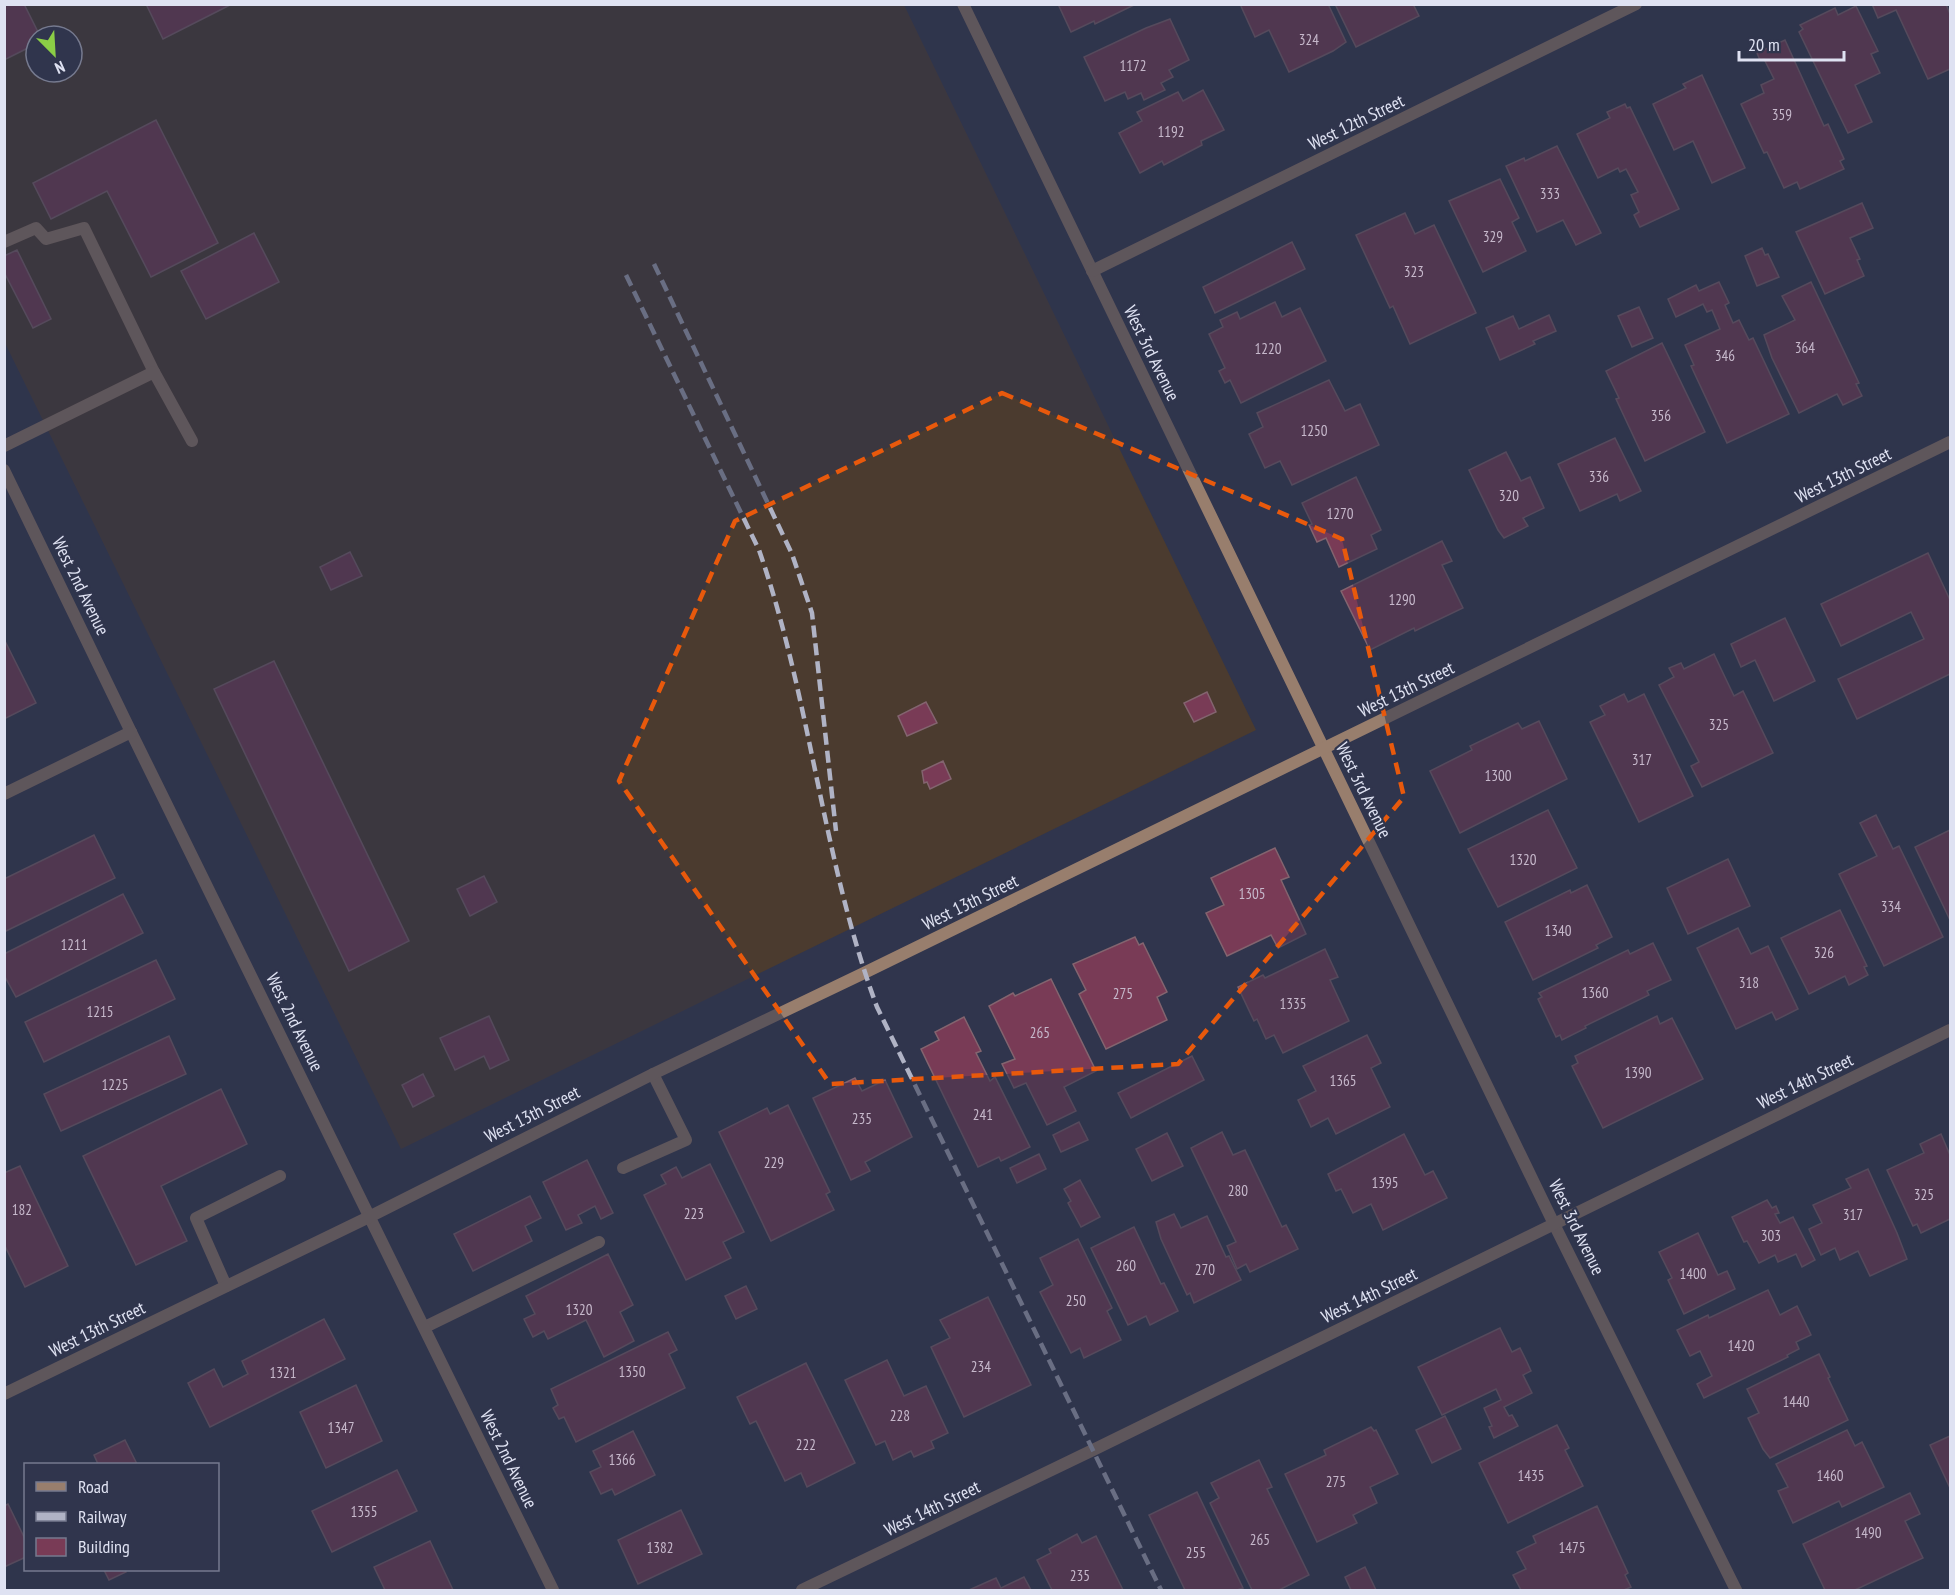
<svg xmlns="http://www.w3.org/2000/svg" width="1955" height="1595" font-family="'PT Sans Narrow',sans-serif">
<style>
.industrial{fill:#4b3b2f;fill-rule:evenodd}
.building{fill:#793b56;stroke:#83646f;stroke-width:1.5}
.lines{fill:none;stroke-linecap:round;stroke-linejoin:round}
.service{stroke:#987e6d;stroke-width:12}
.minor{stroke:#987e6d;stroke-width:12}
.rail{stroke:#b0b3c5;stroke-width:4.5;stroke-dasharray:12 6;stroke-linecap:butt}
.marked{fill:none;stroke:#e8590c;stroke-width:4.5;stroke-dasharray:12 8;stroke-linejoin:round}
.labels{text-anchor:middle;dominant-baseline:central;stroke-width:4.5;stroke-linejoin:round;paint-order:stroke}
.number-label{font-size:15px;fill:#c6b8cb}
.street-label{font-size:18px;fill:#dfe2f2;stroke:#30354d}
</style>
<rect width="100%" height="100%" fill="#30354d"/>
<path class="industrial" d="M5,5H904L1256,730L401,1149L5,343ZM36,36H72V72H36Z"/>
<g class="building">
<path d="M4,4H24L40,36H36V44L4,60Z"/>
<path d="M146,4H232L163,39Z"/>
<path d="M1058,4H1136L1095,24L1094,21L1071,32Z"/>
<path d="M1240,4H1328L1346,42L1333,51L1289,72L1269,30L1255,37Z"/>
<path d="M1335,4H1413L1419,16L1356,47Z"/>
<path d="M1872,4H1946L1950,14V69L1928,79L1896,10L1878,18Z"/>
<path d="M1856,6L1878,51L1871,54L1880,73L1855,85L1872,122L1848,133L1799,32L1803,29L1800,25L1835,8L1838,15Z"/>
<path d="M1170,19L1189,60L1169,70L1173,77L1161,83L1165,90L1144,100L1141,93L1128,99L1125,92L1105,101L1084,57L1146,28Z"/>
<path d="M1785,40L1824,126L1828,124L1844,159L1840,161L1844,169L1800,189L1797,182L1784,188L1767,152L1764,153L1741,104L1764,93L1761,85L1774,79L1764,59L1760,60L1757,53Z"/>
<path d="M1702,75L1745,168L1712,183L1693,141L1674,150L1653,104L1686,88L1683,84Z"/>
<path d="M1203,90L1224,130L1201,141L1202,145L1164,165L1162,161L1140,173L1119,133L1142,121L1137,112L1178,92L1183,101Z"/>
<path d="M1625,104L1627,108L1630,107L1679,209L1640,227L1634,215L1639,212L1631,195L1638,192L1626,169L1620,172L1618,168L1598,178L1577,134L1610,118L1607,112Z"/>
<path d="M156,120L218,243L151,277L107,191L51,219L33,183Z"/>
<path d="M1557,146L1601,233L1576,245L1563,220L1537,232L1506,166L1524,158L1525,161Z"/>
<path d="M1500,179L1519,218L1512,222L1526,251L1483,272L1449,201Z"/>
<path d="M1862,203L1873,228L1850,238L1860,259L1857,260L1864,276L1825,294L1796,232Z"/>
<path d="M1405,213L1415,234L1434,225L1476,313L1410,344L1393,306L1390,308L1356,235Z"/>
<path d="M254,233L279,282L206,319L181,271Z"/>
<path d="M1292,242L1305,269L1215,313L1203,287Z"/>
<path d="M1762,248L1765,255L1768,254L1779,277L1757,286L1745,256Z"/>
<path d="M17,250L51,319L33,328L4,272V256Z"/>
<path d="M1719,282L1729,303L1725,305L1733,323L1739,320L1749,340L1753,338L1789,414L1727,443L1691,366L1694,365L1685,345L1720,329L1712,310L1707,312L1703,304L1676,317L1668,299L1696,285L1699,291Z"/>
<path d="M1811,282L1859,383L1856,384L1862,396L1843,405L1837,394L1799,413L1772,358L1764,335L1795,320L1782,296Z"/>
<path d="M1275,302L1282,317L1300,308L1326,361L1241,403L1230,380L1225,383L1219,371L1225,368L1209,334L1223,327L1220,320L1237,312L1240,319Z"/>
<path d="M1639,307L1653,338L1632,347L1618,316Z"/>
<path d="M1549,315L1556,331L1533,341L1535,344L1500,360L1486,328L1513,316L1519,329Z"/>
<path d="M1662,343L1705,432L1645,461L1616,399L1619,398L1606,371Z"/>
<path d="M1329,380L1345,411L1360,404L1379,445L1292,485L1280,461L1265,468L1249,434L1263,427L1257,413Z"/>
<path d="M1615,438L1641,491L1620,501L1617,494L1580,511L1558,464Z"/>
<path d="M1506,452L1521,481L1530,477L1544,508L1523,518L1528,526L1504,538L1498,530L1469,470Z"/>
<path d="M1356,477L1381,530L1371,535L1377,549L1339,567L1326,538L1317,542L1309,525L1312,524L1302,503Z"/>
<path d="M1442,541L1452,561L1442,565L1463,608L1415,631L1414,628L1370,650L1341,591Z"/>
<path d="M350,552L362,576L331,590L320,567Z"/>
<path d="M1928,553L1950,600V674L1857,719L1838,679L1924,639L1911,612L1841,646L1821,604Z"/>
<path d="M1785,618L1815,681L1774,701L1755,660L1741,667L1731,644Z"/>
<path d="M4,639L36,703L4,719Z"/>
<path d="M1714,654L1734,696L1743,691L1773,753L1702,787L1691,766L1699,762L1659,685L1674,677L1669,668L1681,663L1684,669Z"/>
<path d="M274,661L409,941L349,971L214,689Z"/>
<path d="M1207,692L1216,712L1194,722L1184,703Z"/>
<path d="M1624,694L1628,702L1644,694L1693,796L1639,822L1590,722L1605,715L1600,706Z"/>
<path d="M926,702L937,723L907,736L898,716Z"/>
<path d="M1539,721L1567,779L1460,833L1430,771L1472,750L1470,746L1518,723L1522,729Z"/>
<path d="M943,761L951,779L930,789L927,782L924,783L922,771Z"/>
<path d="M1548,810L1577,868L1498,907L1468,849Z"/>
<path d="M1876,815L1893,849L1899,846L1943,937L1884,966L1839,874L1877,856L1860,823Z"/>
<path d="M1950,830V920L1915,847Z"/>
<path d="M94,835L115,878L4,932V879Z"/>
<path d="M1275,848L1289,877L1281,880L1306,934L1278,948L1271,935L1227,956L1206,913L1224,905L1211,878Z"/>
<path d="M1728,859L1750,906L1688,934L1667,888Z"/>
<path d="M484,876L497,902L470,916L457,889Z"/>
<path d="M1587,885L1612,937L1596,945L1598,948L1533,980L1505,922L1570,890L1571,893Z"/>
<path d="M123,894L143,933L16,997L4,975V954Z"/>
<path d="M1840,910L1867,966L1864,967L1868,975L1849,985L1845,976L1809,994L1781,938Z"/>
<path d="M1738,928L1751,954L1768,946L1798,1009L1776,1020L1772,1012L1736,1029L1697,948Z"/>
<path d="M1135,937L1139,945L1143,943L1167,992L1157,997L1167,1020L1106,1049L1079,994L1086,990L1073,964Z"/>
<path d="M1653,943L1671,980L1647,991L1649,995L1585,1026L1586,1028L1562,1040L1560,1035L1556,1037L1538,999L1542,997L1539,993L1628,950L1630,954Z"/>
<path d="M1325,949L1338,977L1330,980L1349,1021L1283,1053L1274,1035L1266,1039L1257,1019L1254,1021L1238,987L1263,975L1265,978Z"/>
<path d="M156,960L175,999L44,1062L25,1022Z"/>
<path d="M1051,979L1096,1071L1064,1087L1076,1111L1047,1125L1026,1083L1014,1088L1002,1064L1015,1059L989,1006L1013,993L1015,996Z"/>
<path d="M489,1016L509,1060L490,1069L484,1056L455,1070L440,1038Z"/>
<path d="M1657,1016L1660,1024L1672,1018L1703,1079L1603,1128L1572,1066L1578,1063L1575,1056Z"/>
<path d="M964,1017L981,1051L976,1053L990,1081L995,1077L1030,1147L1001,1161L999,1157L978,1167L921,1049L939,1040L935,1032Z"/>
<path d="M1367,1035L1381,1063L1371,1068L1390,1107L1336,1134L1328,1118L1311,1127L1298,1100L1316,1091L1303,1066Z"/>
<path d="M169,1036L186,1074L61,1131L44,1094Z"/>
<path d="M1192,1056L1204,1080L1131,1118L1118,1093Z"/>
<path d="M423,1074L434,1096L413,1107L402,1085Z"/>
<path d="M855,1078L862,1091L885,1080L912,1137L865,1162L870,1171L851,1180L813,1098Z"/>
<path d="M221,1089L247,1144L161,1186L187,1241L136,1265L83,1156Z"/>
<path d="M788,1105L830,1192L826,1194L834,1210L771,1241L719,1132L767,1108L770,1114Z"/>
<path d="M1079,1122L1088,1140L1061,1152L1053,1135Z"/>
<path d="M1222,1132L1233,1155L1245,1150L1282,1227L1286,1225L1298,1249L1250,1272L1246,1264L1237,1269L1227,1246L1236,1242L1191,1148Z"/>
<path d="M1167,1133L1183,1166L1152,1181L1136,1149Z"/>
<path d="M1404,1134L1425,1175L1433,1171L1447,1198L1383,1230L1371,1204L1353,1213L1341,1189L1336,1191L1328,1174Z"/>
<path d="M1941,1134L1950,1155V1219L1921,1233L1917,1224L1913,1226L1887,1170L1924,1153L1920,1144Z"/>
<path d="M1039,1154L1046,1169L1017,1183L1010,1168Z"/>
<path d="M587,1160L613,1213L601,1219L595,1206L578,1215L582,1223L566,1230L543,1182Z"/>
<path d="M710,1164L744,1232L723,1242L731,1258L686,1280L644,1195L666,1184L661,1175L676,1167L682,1178Z"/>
<path d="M20,1166L68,1266L25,1287L4,1244V1173Z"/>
<path d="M1868,1169L1897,1233L1907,1259L1870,1276L1858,1251L1840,1260L1835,1248L1821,1255L1809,1229L1822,1223L1813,1205L1851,1188L1846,1179Z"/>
<path d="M1080,1180L1100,1217L1081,1227L1068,1203L1071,1201L1064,1189Z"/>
<path d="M530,1196L541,1218L525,1226L532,1241L473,1271L454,1234Z"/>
<path d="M1767,1200L1772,1208L1776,1206L1779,1213L1775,1214L1780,1223L1793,1217L1815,1260L1802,1267L1796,1254L1778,1262L1775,1255L1759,1263L1747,1241L1744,1242L1732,1217Z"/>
<path d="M1174,1214L1181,1228L1207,1216L1226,1257L1229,1256L1241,1280L1194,1303L1190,1293L1187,1295L1161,1239L1156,1222Z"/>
<path d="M1134,1227L1161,1284L1164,1283L1178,1311L1150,1325L1146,1316L1128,1325L1091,1248Z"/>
<path d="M1698,1233L1718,1275L1727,1271L1735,1289L1684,1314L1668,1280L1672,1278L1659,1252Z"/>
<path d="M1078,1239L1112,1308L1107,1311L1121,1340L1084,1358L1080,1348L1071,1353L1040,1292L1053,1285L1040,1258Z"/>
<path d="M608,1254L633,1305L620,1312L634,1341L604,1357L586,1320L548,1339L544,1331L533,1337L524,1319L535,1314L526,1296Z"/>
<path d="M746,1286L757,1309L736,1319L725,1296Z"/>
<path d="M1768,1290L1780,1315L1797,1306L1811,1335L1796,1342L1799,1349L1787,1355L1788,1357L1704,1398L1697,1384L1712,1376L1700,1351L1690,1356L1677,1330L1708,1315L1709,1318Z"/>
<path d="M988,1297L1031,1385L964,1417L931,1347L950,1338L940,1320Z"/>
<path d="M324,1319L345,1359L210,1427L188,1383L214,1369L223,1387L248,1374L242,1361Z"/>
<path d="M1500,1328L1512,1352L1520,1348L1526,1360L1531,1371L1523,1375L1532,1393L1504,1407L1509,1416L1512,1415L1518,1426L1494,1438L1489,1427L1492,1426L1484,1408L1501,1400L1496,1389L1442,1415L1418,1367Z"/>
<path d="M668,1332L677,1350L669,1354L685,1388L576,1442L564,1417L559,1419L553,1408L558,1405L551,1389Z"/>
<path d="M1819,1354L1830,1377L1828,1378L1848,1420L1770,1458L1763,1449L1748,1418L1759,1413L1747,1389Z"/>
<path d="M887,1360L904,1396L926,1386L948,1433L931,1441L934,1448L914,1457L911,1451L893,1460L885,1441L876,1445L845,1380Z"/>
<path d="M806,1363L855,1463L807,1487L801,1473L785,1481L756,1421L750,1424L737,1397Z"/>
<path d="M356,1385L382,1441L326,1468L300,1412Z"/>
<path d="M1445,1416L1461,1449L1432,1463L1416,1430Z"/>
<path d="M1557,1425L1569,1448L1565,1450L1583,1486L1508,1523L1479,1463Z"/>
<path d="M1371,1427L1374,1431L1376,1430L1398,1474L1370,1487L1377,1503L1353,1515L1357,1523L1317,1542L1285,1474L1326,1455L1324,1450Z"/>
<path d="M1847,1430L1855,1446L1862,1442L1884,1487L1842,1507L1839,1501L1793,1523L1778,1491L1788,1487L1776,1464Z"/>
<path d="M633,1431L655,1475L615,1495L612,1489L601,1494L590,1472L601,1467L593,1451Z"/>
<path d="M1950,1436V1488L1930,1445Z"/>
<path d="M125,1440L137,1464H98L94,1455Z"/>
<path d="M1259,1460L1272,1487L1267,1489L1309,1575L1279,1590H1252L1210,1503L1219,1498L1211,1483Z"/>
<path d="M397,1470L417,1511L332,1552L312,1511Z"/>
<path d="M1197,1492L1243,1588L1237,1590H1185L1149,1515Z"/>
<path d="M1910,1493L1920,1514L1905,1521L1923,1558L1855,1590H1825L1803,1544Z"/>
<path d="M8,1504L26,1541V1557L4,1567V1506Z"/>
<path d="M1597,1506L1628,1573L1625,1575L1631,1587L1624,1590H1521L1513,1575L1526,1569L1517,1552L1536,1543L1533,1536Z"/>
<path d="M681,1510L702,1554L638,1584L618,1540Z"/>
<path d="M1077,1534L1082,1543L1096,1536L1123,1590H1052L1037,1560L1051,1553L1049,1549Z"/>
<path d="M430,1541L453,1590H385L374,1567Z"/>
<path d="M1365,1567L1376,1590H1351L1345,1577Z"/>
<path d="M104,1570H125L126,1572L109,1580Z"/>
<path d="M1024,1577L1031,1590H969L996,1578L1001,1588Z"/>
</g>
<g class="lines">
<g class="service">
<path d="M4,242L36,228L46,239L84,228L154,372"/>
<path d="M4,446L154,372L192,441"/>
<path d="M623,1168L686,1140L653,1074"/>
<path d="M226,1286L196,1218L280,1176"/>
<path d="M425,1327L599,1242"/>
</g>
<g class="minor">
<path d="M963,4L1554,1224L1736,1590"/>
<path d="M1092,271L1636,4"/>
<path d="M4,470L131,732L553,1590"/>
<path d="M4,794L131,732"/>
<path d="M4,1394L371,1216L653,1074L864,973L1950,442"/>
<path d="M802,1590L1093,1450L1950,1030"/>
</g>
<g class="rail">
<path d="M654,264L792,554L812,613L836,831"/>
<path d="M626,275L759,550C811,699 822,859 877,1007L1161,1590"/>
</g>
</g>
<path d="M0 0H1955V1595H0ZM1002,393L1342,539L1404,797L1178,1064L830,1084L619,781L735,521Z" fill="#30354d" fill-opacity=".55" fill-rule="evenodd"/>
<path class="marked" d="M1002,393L1342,539L1404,797L1178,1064L830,1084L619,781L735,521Z"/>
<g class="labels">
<g class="number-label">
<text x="1309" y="39">324</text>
<text x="1133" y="65">1172</text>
<text x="1782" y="114">359</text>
<text x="1171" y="131">1192</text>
<text x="1550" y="193">333</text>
<text x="1493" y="236">329</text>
<text x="1414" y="271">323</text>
<text x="1805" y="347">364</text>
<text x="1268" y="348">1220</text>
<text x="1725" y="355">346</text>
<text x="1661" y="415">356</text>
<text x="1314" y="430">1250</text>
<text x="1599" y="476">336</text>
<text x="1509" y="495">320</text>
<text x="1340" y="513">1270</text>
<text x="1402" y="599">1290</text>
<text x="1719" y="724">325</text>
<text x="1642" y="759">317</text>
<text x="1498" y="775">1300</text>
<text x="1523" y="859">1320</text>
<text x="1252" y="893">1305</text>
<text x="1891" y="906">334</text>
<text x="1558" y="930">1340</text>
<text x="74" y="944">1211</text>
<text x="1824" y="952">326</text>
<text x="1749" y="982">318</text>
<text x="1595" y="992">1360</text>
<text x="1123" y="993">275</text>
<text x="1293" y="1003">1335</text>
<text x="100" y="1011">1215</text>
<text x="1040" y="1032">265</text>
<text x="1638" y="1072">1390</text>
<text x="1343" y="1080">1365</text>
<text x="115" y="1084">1225</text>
<text x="983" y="1114">241</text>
<text x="862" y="1118">235</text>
<text x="774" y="1162">229</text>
<text x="1385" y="1182">1395</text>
<text x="1238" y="1190">280</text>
<text x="1924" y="1194">325</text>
<text x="22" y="1209">182</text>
<text x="694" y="1213">223</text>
<text x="1853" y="1214">317</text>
<text x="1771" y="1235">303</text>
<text x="1126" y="1265">260</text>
<text x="1205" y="1269">270</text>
<text x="1693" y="1273">1400</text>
<text x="1076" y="1300">250</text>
<text x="579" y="1309">1320</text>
<text x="1741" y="1345">1420</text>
<text x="981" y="1366">234</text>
<text x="632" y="1371">1350</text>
<text x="283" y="1372">1321</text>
<text x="1796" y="1401">1440</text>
<text x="900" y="1415">228</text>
<text x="341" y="1427">1347</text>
<text x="806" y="1444">222</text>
<text x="622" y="1459">1366</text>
<text x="1531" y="1475">1435</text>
<text x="1830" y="1475">1460</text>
<text x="1336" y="1481">275</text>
<text x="364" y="1511">1355</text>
<text x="1868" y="1532">1490</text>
<text x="1260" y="1539">265</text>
<text x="660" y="1547">1382</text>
<text x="1572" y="1547">1475</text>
<text x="1196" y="1552">255</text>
<text x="1080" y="1575">235</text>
</g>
<g class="street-label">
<text transform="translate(1356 122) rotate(-26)">West 12th Street</text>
<text transform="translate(1152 353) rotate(64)">West 3rd Avenue</text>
<text transform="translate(1843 475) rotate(-26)">West 13th Street</text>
<text transform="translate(81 586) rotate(64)">West 2nd Avenue</text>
<text transform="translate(1406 689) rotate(-26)">West 13th Street</text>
<text transform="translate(1364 790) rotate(64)">West 3rd Avenue</text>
<text transform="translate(970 902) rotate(-26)">West 13th Street</text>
<text transform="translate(295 1022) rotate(64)">West 2nd Avenue</text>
<text transform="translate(1805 1081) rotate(-26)">West 14th Street</text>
<text transform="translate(532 1114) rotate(-27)">West 13th Street</text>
<text transform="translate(1577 1227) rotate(64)">West 3rd Avenue</text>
<text transform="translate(1369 1295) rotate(-26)">West 14th Street</text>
<text transform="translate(97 1329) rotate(-26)">West 13th Street</text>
<text transform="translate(509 1459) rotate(64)">West 2nd Avenue</text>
<text transform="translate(932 1508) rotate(-26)">West 14th Street</text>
</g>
</g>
<rect width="1955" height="1595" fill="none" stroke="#dfe2f2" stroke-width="12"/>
<rect x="24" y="1463" width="195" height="108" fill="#30354d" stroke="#767a8f" stroke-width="1.5"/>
<rect x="36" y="1482" width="30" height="9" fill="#987e6d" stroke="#767a8f" stroke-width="1.5"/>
<text x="78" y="1493" font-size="18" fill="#dfe2f2">Road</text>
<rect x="36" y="1512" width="30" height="9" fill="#b0b3c5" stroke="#767a8f" stroke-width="1.5"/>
<text x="78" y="1523" font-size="18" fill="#dfe2f2">Railway</text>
<rect x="36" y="1538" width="30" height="18" fill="#793b56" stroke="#767a8f" stroke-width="1.5"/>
<text x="78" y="1553" font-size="18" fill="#dfe2f2">Building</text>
<g transform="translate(54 54) rotate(156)"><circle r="28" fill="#30354d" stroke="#767a8f" stroke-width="1.5"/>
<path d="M0-4.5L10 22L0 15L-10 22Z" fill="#8bce46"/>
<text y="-9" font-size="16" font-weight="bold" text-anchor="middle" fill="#dfe2f2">N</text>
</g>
<path d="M1739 51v9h105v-9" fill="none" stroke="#dfe2f2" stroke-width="3"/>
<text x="1748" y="51" font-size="18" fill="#dfe2f2" stroke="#30354d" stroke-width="4.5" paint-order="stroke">20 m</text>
</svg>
